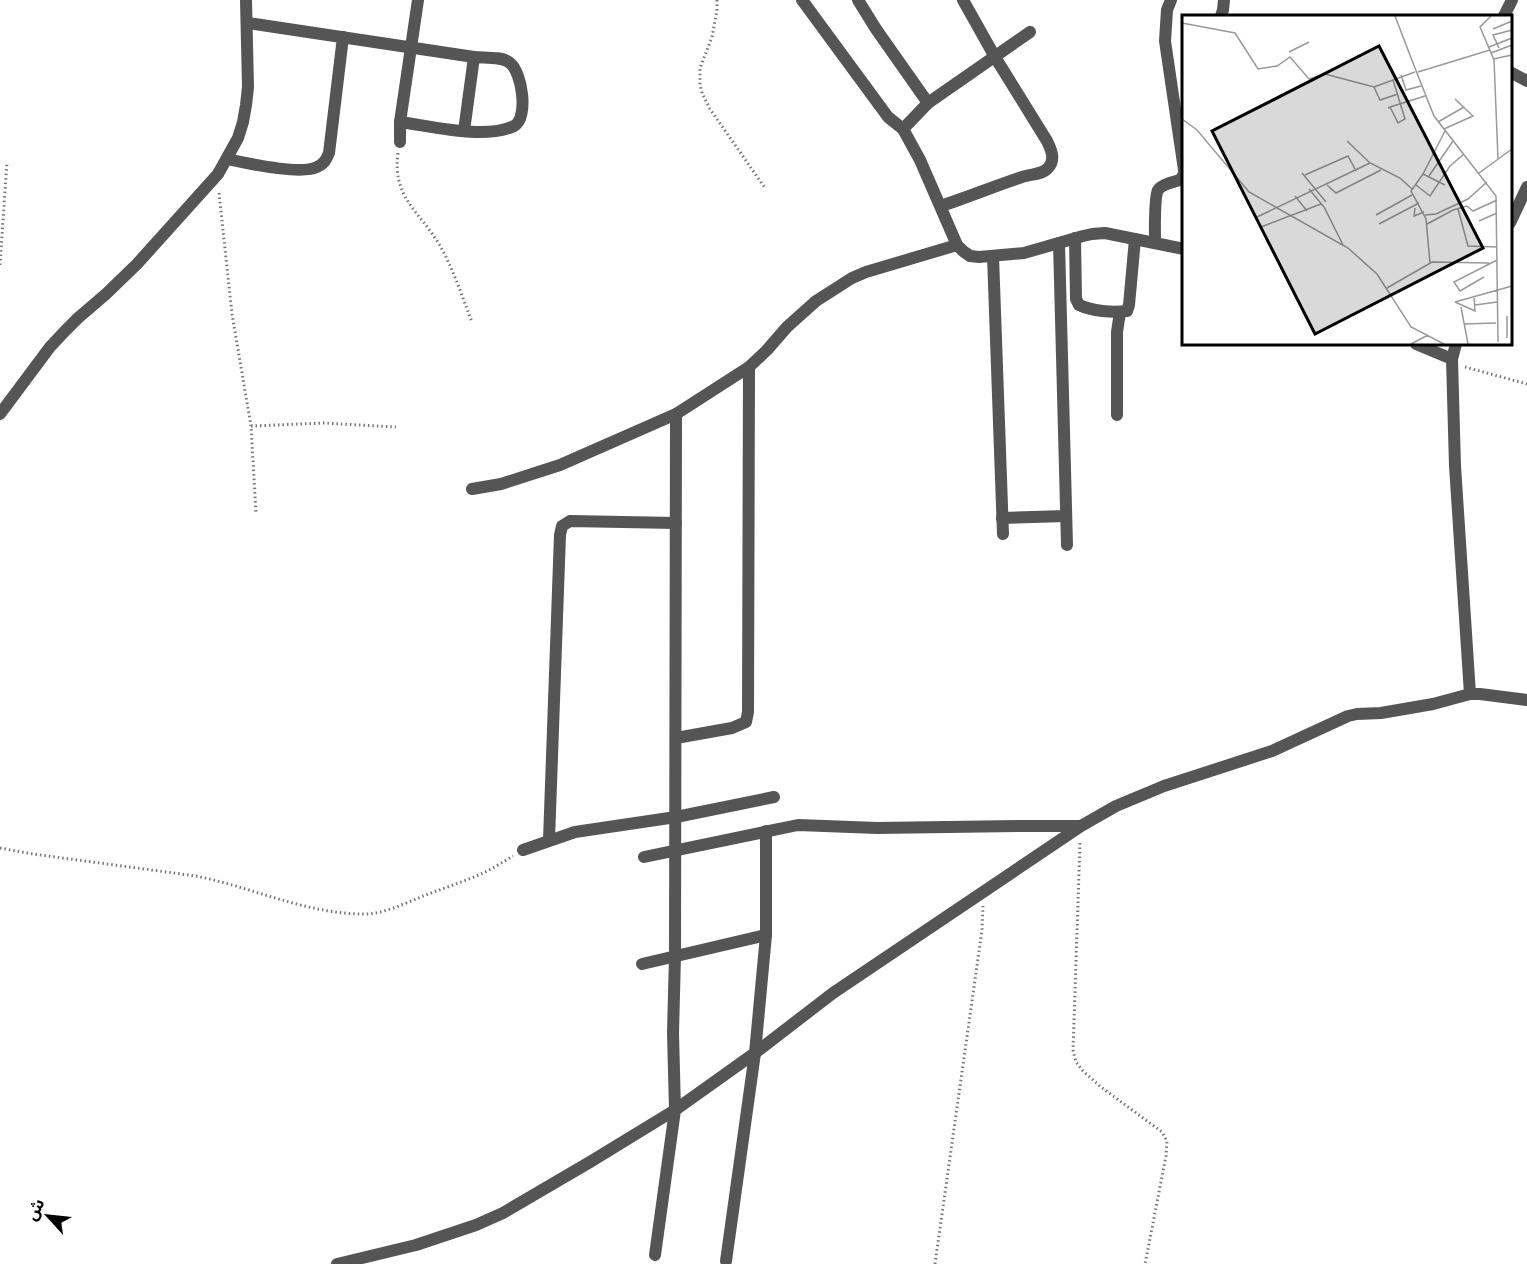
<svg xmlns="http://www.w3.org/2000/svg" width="1527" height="1264" font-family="Mulish,'Noto Sans Arabic',sans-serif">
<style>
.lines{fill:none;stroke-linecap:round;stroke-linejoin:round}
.path{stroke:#777;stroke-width:3;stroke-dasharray:1.5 3;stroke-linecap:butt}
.minor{stroke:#555;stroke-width:12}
.inset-road{fill:none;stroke:#999;stroke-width:1.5}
.view{fill:#000;fill-opacity:0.15;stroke:#000;stroke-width:3}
.inset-edge{fill:none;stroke:#000;stroke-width:3}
</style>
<rect width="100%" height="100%" fill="#fff"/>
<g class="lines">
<g class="path">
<path d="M717,0V10L712,37L700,68V85L702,93L710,109L765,188"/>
<path d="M398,153C392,197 419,211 439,244C453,268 462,296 472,322"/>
<path d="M219,193L232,314L251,426L256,513"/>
<path d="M0,265L7,162"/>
<path d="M1465,367L1527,384"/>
<path d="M251,426L325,423L396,427"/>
<path d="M1080,843L1073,1050L1076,1062L1083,1071L1101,1087L1162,1132L1167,1141L1166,1156L1145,1264"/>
<path d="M0,848L33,854L196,876C251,887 304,913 361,914C383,915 405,903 426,895C444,888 463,882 481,874C492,869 503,862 513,856"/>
<path d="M935,1264L982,930L983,906"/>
</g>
<g class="minor">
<path d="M802,0L888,117L903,129"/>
<path d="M858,0L876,29L928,103"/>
<path d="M1171,0L1167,10L1165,41L1184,170"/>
<path d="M1221,16L1223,10L1224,0"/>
<path d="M1504,16L1512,0"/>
<path d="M248,23L474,57C485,58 502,56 510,63C522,72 529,118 514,126C485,140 431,126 400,122V142"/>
<path d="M1030,32L928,103L903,129L920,160L957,245L963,251L970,256L979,257L1024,253L1083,236L1092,234L1105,233L1184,249"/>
<path d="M1510,72L1527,81"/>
<path d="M400,122L418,0"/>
<path d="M464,131L474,57"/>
<path d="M227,159C245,163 301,175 317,167C324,164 326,160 329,153L343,37"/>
<path d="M941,206C968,197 995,186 1022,177C1030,174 1042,175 1048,168C1056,160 1051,149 1047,141L995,57L963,0"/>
<path d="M1510,223L1527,187"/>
<path d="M1075,238L1076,299L1079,305C1092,311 1112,313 1127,311L1129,305L1135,239"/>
<path d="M1059,243L1067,545"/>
<path d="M1155,243C1155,233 1154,197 1158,190C1162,184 1174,182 1180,180L1184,174"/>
<path d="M993,256L1003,534"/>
<path d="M1416,344L1452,359"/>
<path d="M1456,344L1452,359L1455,466L1470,694"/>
<path d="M0,414L50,347L65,331L78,318L106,294L137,264L218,174L238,138L243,122L246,105L248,87L246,0"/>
<path d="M1117,415V332L1120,312"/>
<path d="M472,489L501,484L560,465L676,414L749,367L767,350L787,327L816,301L852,278L866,272L957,245"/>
<path d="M1002,518L1066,516"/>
<path d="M676,738L732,728L746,722L748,712L749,367"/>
<path d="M549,840L560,535L562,526L570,521L676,523"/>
<path d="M523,850L575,832L676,817L774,797"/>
<path d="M644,857L798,825L877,828L1018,826H1080"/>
<path d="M642,964L766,935"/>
<path d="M655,1255L675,1110L673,1033L675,956L676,414"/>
<path d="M726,1261L755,1053L766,935V831"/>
<path d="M337,1264L416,1245L476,1225L503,1213L590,1162L675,1110L755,1053L833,993L1081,826L1116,806L1164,786L1272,751L1348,716L1357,714L1381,713L1433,704L1470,694H1480L1527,700"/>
</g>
</g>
<g transform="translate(1182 15)">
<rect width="330" height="330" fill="#fff"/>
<path class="inset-road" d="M213,1L231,48M309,1L298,12L312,45L316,144M0,8L53,18L76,54L95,51L108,42L127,64L143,59L192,72L233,57M311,14L330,6M307,32L330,23M317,33L311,20L330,15M107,37L127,27M309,38L330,30M311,44L330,40M231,48L252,101L314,181L316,327M236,57L308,35M219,60L224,75L239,71M192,72L198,85L216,79M208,92L243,81M206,93L208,92L216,108L223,104L211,65M0,104L15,115L67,177L166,233L195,259L229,312L262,329M256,107L282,92M262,114L291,101L273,84M165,126L188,148L218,163L230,174M120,158L144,187M297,158L330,134M241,159L263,116M123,160L166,141L174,156M247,161L271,126M145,170L154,178L199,155M234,170L248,181L268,151L282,139M127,174L142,192L161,230M113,181L125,196M233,193L232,201L242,197M276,194L286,231L315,232M194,200L230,180M243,200L254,199L286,184L305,167M75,202L188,148M297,206L315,198M197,209L237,188M245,209L271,195L285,191L291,196L315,185M79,212L139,189M248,248L244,204L229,176L241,159L263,170M302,262L278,276L272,267L315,245M205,273L250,247L307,248M273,287L330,271M273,287L293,296L292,281M293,290L315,287M279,292L286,329M282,309L314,308M325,323V301M229,329L246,320"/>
<path class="view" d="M197,31L301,233L133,319L30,116Z"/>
<rect width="330" height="330" class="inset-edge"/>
</g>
<g transform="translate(48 1216) rotate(297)" stroke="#ffffff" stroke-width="4.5" paint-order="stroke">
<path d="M0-4.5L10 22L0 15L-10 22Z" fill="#000000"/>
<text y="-9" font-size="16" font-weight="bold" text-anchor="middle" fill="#000000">ش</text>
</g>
</svg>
